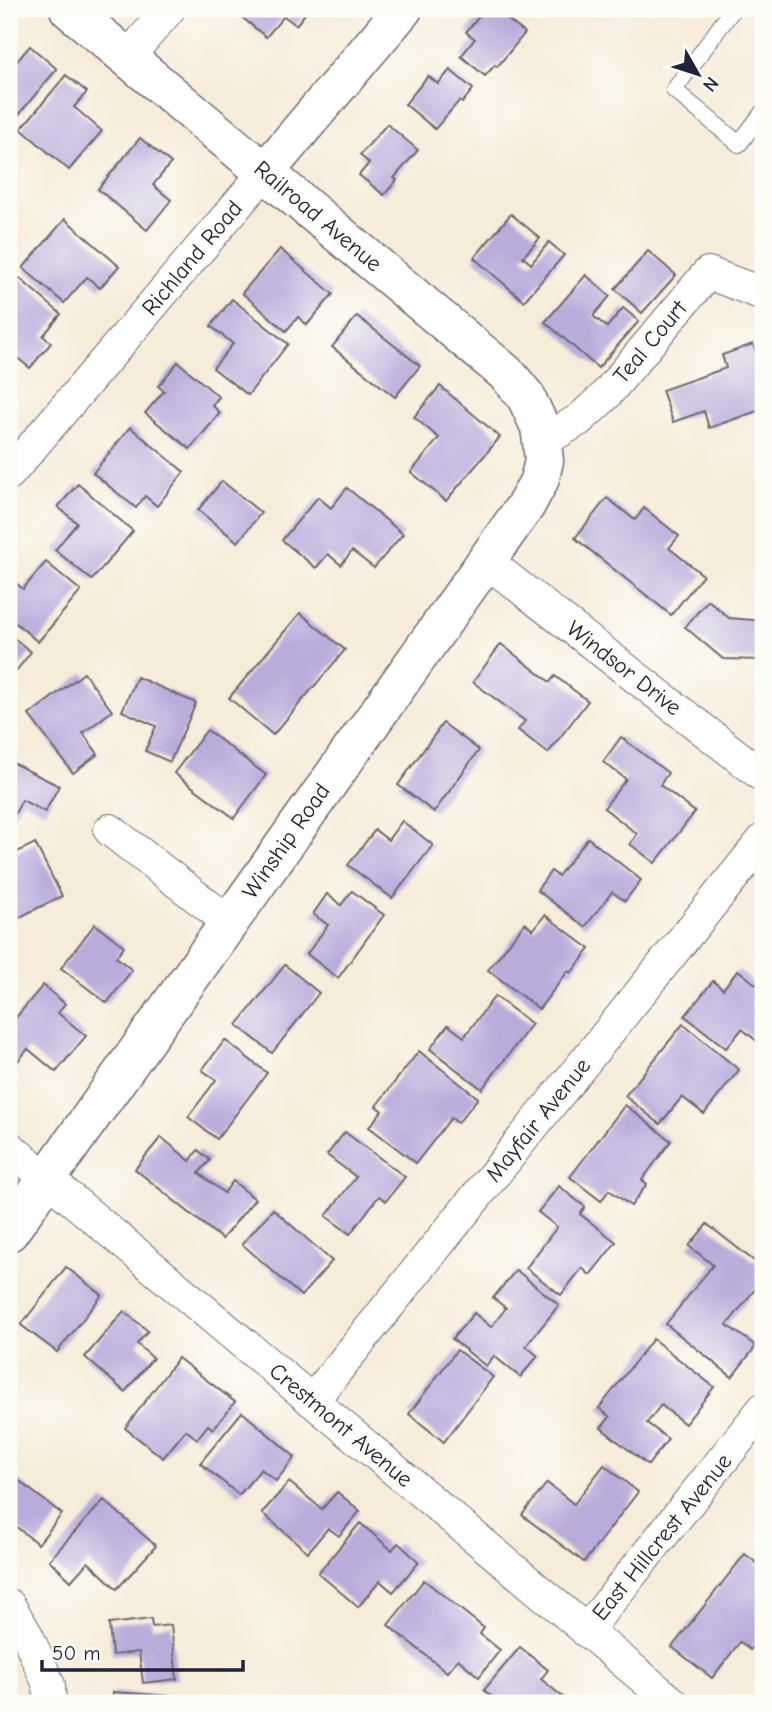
<svg xmlns="http://www.w3.org/2000/svg" width="772" height="1712" font-family="'Comic Neue',sans-serif">
<style>
.building{fill:#b9acdb}
.lines{fill:none;stroke-linecap:round;stroke-linejoin:round}
.service-casing{stroke:#6d6872;stroke-width:18}
.minor-casing{stroke:#6d6872;stroke-width:34}
.tertiary-casing{stroke:#6d6872;stroke-width:41}
.service{stroke:#fff;stroke-width:16}
.minor{stroke:#fff;stroke-width:32}
.tertiary{stroke:#fff;stroke-width:38}
.labels{text-anchor:middle;dominant-baseline:central;stroke-width:7;stroke-linejoin:round;paint-order:stroke}
.street-label{font-size:23px;fill:#22223b;stroke:#fdfcf7}
</style>
<rect width="100%" height="100%" fill="#fdfcf7"/>
<filter id="ink" filterUnits="userSpaceOnUse"><feTurbulence type="fractalNoise" baseFrequency=".0143" numOctaves="2"/><feDisplacementMap in="SourceGraphic" scale="14" xChannelSelector="R" yChannelSelector="G"/><feConvolveMatrix kernelMatrix="1 2 1 2 8 2 1 2 1" color-interpolation-filters="sRGB"/></filter>
<filter id="wash" filterUnits="userSpaceOnUse"><feTurbulence type="fractalNoise" baseFrequency=".00686" numOctaves="4" result="noise"/><feDisplacementMap in="SourceGraphic" scale="28" xChannelSelector="R" yChannelSelector="G"/><feGaussianBlur stdDeviation="1.57" result="paint"/><feColorMatrix in="noise" values="0 0 0 0 0 0 0 0 0 0 0 0 0 0 0 0 0 1.4 0 .05"/><feComposite in="paint" operator="in"/></filter>
<g filter="url(#wash)">
<rect width="100%" height="100%" fill="#f7ebd9"/>
<g id="blocks">
<g class="building">
<path d="M242,9H309L296,25L284,16L266,37L238,14Z"/>
<path d="M485,9H494L525,33L497,67L495,65L485,76L461,56L475,39L466,32Z"/>
<path d="M30,46L57,69L9,126V64L12,67Z"/>
<path d="M450,70L473,89L462,103L459,101L435,129L405,104L428,76L438,84Z"/>
<path d="M66,75L87,92L74,107L102,131L69,170L21,129Z"/>
<path d="M387,124L418,150L394,178L397,180L384,195L359,175L369,163L360,155Z"/>
<path d="M140,138L171,163L153,185L171,200L147,230L98,189Z"/>
<path d="M511,214L540,238L523,257L531,264L549,242L564,255L524,301L474,258Z"/>
<path d="M65,219L119,266L100,288L87,277L64,303L23,268Z"/>
<path d="M280,249L333,294L307,325L298,317L286,331L242,293Z"/>
<path d="M648,251L676,275L642,313L615,289Z"/>
<path d="M586,275L610,296L593,316L607,327L623,308L639,321L598,368L545,322Z"/>
<path d="M17,276L61,314L43,336L51,343L30,368L9,351V285Z"/>
<path d="M232,299L288,344L248,395L213,368L233,344L211,326Z"/>
<path d="M357,316L420,366L395,397L332,347Z"/>
<path d="M753,344L763,370V394L760,395L763,409L709,428L704,411L673,422L662,390L726,368L722,355Z"/>
<path d="M178,362L219,397L212,405L220,413L190,449L145,413L164,391L158,386Z"/>
<path d="M440,386L500,437L446,501L411,472L439,438L414,417Z"/>
<path d="M130,427L184,472L157,506L145,496L136,508L93,473Z"/>
<path d="M222,481L261,513L238,542L198,510Z"/>
<path d="M78,484L133,531L92,580L55,550L77,523L58,507Z"/>
<path d="M347,488L403,534L374,568L352,551L341,565L328,554L316,568L282,540L318,497L331,508Z"/>
<path d="M607,498L635,520L644,508L679,536L669,548L703,575L671,615L575,538Z"/>
<path d="M46,562L81,591L38,642L9,617V577L23,589Z"/>
<path d="M708,600L729,618L763,621V660L723,659L685,627Z"/>
<path d="M300,613L345,650L273,735L229,698Z"/>
<path d="M9,634L31,652L9,680Z"/>
<path d="M501,644L550,682L555,676L588,701L548,753L518,730L525,721L473,682Z"/>
<path d="M84,673L112,711L83,733L98,754L73,773L29,715Z"/>
<path d="M137,677L196,703L170,762L145,751L156,726L122,711Z"/>
<path d="M443,723L479,750L434,812L398,785Z"/>
<path d="M207,730L266,775L234,818L174,773Z"/>
<path d="M621,737L668,773L660,785L695,812L655,863L630,844L637,834L604,808L626,779L603,762Z"/>
<path d="M9,761L59,786L45,812L22,800L9,825Z"/>
<path d="M402,821L433,845L392,898L348,865L375,830L388,840Z"/>
<path d="M588,838L641,880L625,901L612,892L585,927L537,890L551,871L558,876Z"/>
<path d="M35,843L62,896L16,919L9,904V856Z"/>
<path d="M352,891L384,915L338,978L307,954L328,925L313,914L327,894L341,905Z"/>
<path d="M545,915L590,949L571,973L568,971L539,1009L488,970L525,923L533,930Z"/>
<path d="M95,924L124,946L116,957L132,970L107,1003L61,968Z"/>
<path d="M285,965L319,993L272,1053L237,1025Z"/>
<path d="M738,970L763,990V1046L742,1029L726,1048L685,1016L713,981L723,989Z"/>
<path d="M43,985L65,1004L58,1013L86,1036L56,1072L28,1049L12,1068L9,1066V1026Z"/>
<path d="M495,996L532,1024L482,1089L430,1049L448,1025L464,1037Z"/>
<path d="M683,1024L739,1070L704,1114L682,1097L660,1124L625,1096Z"/>
<path d="M225,1040L267,1073L217,1139L188,1117L216,1080L202,1070Z"/>
<path d="M419,1051L478,1098L458,1123L451,1118L416,1163L369,1127L382,1111L376,1106Z"/>
<path d="M625,1105L671,1141L642,1180L647,1184L631,1206L609,1190L601,1201L570,1177Z"/>
<path d="M345,1132L405,1177L386,1201L379,1196L350,1234L326,1216L356,1177L327,1155Z"/>
<path d="M161,1137L190,1161L198,1150L210,1160L199,1173L224,1193L233,1181L255,1199L222,1239L135,1169Z"/>
<path d="M559,1186L585,1207L580,1214L616,1242L590,1275L582,1268L561,1295L526,1268L557,1227L538,1212Z"/>
<path d="M273,1209L332,1261L301,1296L242,1244Z"/>
<path d="M707,1224L763,1268V1279L727,1325L756,1346L732,1377L666,1324L713,1265L689,1246Z"/>
<path d="M66,1267L102,1295L57,1352L21,1325Z"/>
<path d="M516,1270L559,1305L526,1346L538,1356L520,1377L494,1356L486,1366L452,1339L474,1313L491,1327L506,1308L493,1298Z"/>
<path d="M124,1311L148,1331L137,1344L153,1358L125,1392L85,1357Z"/>
<path d="M653,1339L714,1387L685,1424L661,1405L647,1423L668,1439L648,1465L601,1428L610,1417L599,1408Z"/>
<path d="M457,1350L493,1377L444,1442L409,1414Z"/>
<path d="M178,1358L235,1402L213,1429L208,1425L197,1439L186,1430L163,1458L125,1428Z"/>
<path d="M242,1412L295,1457L276,1481L261,1469L239,1495L200,1463Z"/>
<path d="M604,1465L638,1492L584,1562L522,1515L547,1483L574,1504Z"/>
<path d="M14,1477L62,1514L38,1544L9,1521V1484Z"/>
<path d="M289,1482L322,1509L337,1492L360,1511L339,1536L328,1528L308,1552L262,1513Z"/>
<path d="M104,1500L156,1546L117,1589L88,1562L71,1581L49,1560Z"/>
<path d="M360,1523L392,1550L398,1543L419,1562L393,1592L380,1581L358,1607L318,1573Z"/>
<path d="M745,1554L763,1568V1632L750,1650L740,1642L712,1678L672,1647Z"/>
<path d="M424,1580L484,1628L480,1634L500,1650L479,1677L458,1659L447,1672L388,1625Z"/>
<path d="M151,1619L152,1627L171,1625L177,1679L143,1683L139,1652L112,1655L109,1624Z"/>
<path d="M520,1647L548,1670L541,1679L570,1703H500L484,1690Z"/>
<path d="M113,1692L186,1697V1703H112Z"/>
</g>
</g>
</g>
<g filter="url(#ink)">
<use href="#blocks" fill-opacity="0" stroke="#6d6872" stroke-width="2"/>
<g class="lines">
<g class="service-casing">
<path id="service" d="M733,9L674,90L739,144L763,112"/>
</g>
<g class="minor-casing">
<g id="minor">
<path d="M128,57L169,9"/>
<path d="M542,442L580,419L604,397L708,273L763,294"/>
<path d="M9,474L265,172"/>
<path d="M486,561L763,776"/>
<path d="M110,830L229,922"/>
<path d="M9,1147L673,1703"/>
<path d="M312,1401L763,840"/>
<path d="M9,1605L28,1637L49,1685L50,1703"/>
<path d="M586,1631L763,1409"/>
</g>
</g>
<g class="tertiary-casing">
<g id="tertiary">
<path d="M265,172L403,9"/>
<path d="M9,1232L526,505L539,481L544,461L542,442L540,427L526,397L508,375L69,9"/>
</g>
</g>
<use href="#service" class="service"/>
<use href="#minor" class="minor"/>
<use href="#tertiary" class="tertiary"/>
</g>
</g>
<g class="labels">
<g class="street-label">
<text transform="translate(318 216) rotate(40)">Railroad Avenue</text>
<text transform="translate(192 258) rotate(-50)">Richland Road</text>
<text transform="translate(650 342) rotate(-50)">Teal Court</text>
<text transform="translate(624 668) rotate(38)">Windsor Drive</text>
<text transform="translate(286 841) rotate(-55)">Winship Road</text>
<text transform="translate(538 1120) rotate(-51)">Mayfair Avenue</text>
<text transform="translate(341 1425) rotate(40)">Crestmont Avenue</text>
<text transform="translate(662 1537) rotate(-51)">East Hillcrest Avenue</text>
</g>
</g>
<rect width="772" height="1712" fill="none" stroke="#fdfcf7" stroke-width="35"/>
<g transform="translate(698 74) rotate(129)" stroke="#fdfcf7" stroke-width="5" paint-order="stroke">
<path d="M0-5L12 26L0 18L-12 26Z" fill="#22223b"/>
<text y="-10" font-size="19" font-weight="bold" text-anchor="middle" fill="#22223b">N</text>
</g>
<path d="M42 1660v10h201v-10" fill="none" stroke="#22223b" stroke-width="3.5"/>
<text x="52" y="1660" font-size="21" fill="#22223b" stroke="#fdfcf7" stroke-width="5" paint-order="stroke">50 m</text>
</svg>
